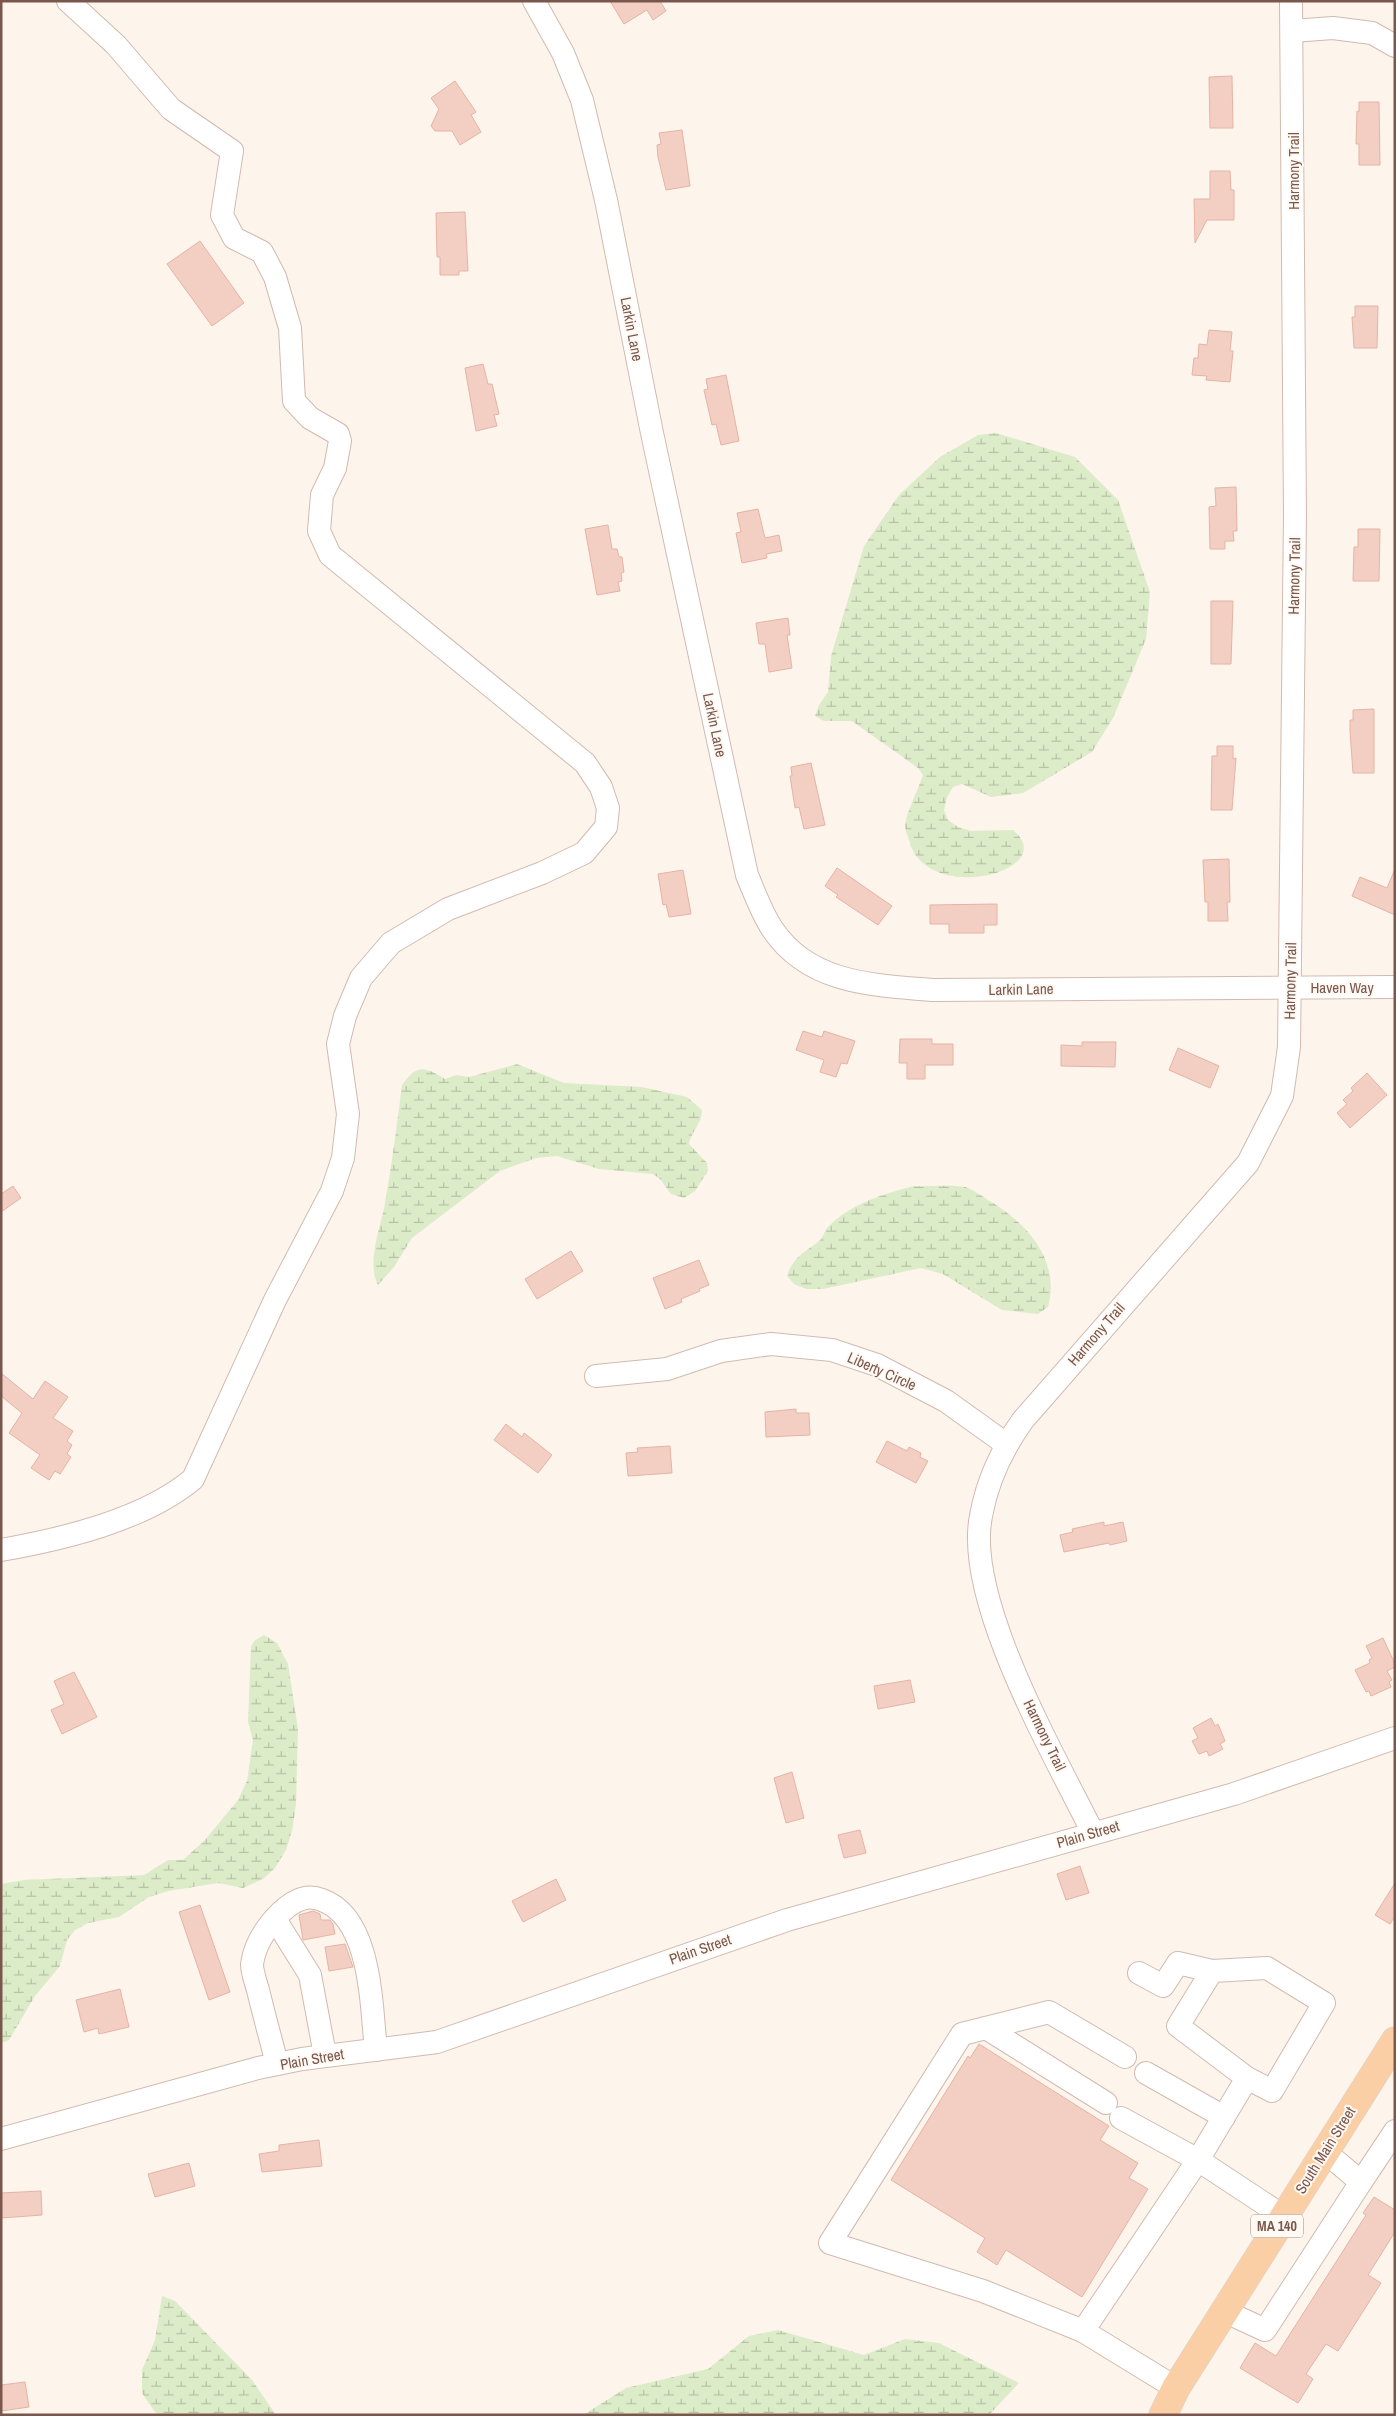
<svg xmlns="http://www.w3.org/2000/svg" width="1396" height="2416" font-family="'Archivo Narrow',sans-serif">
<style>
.wetland{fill:url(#wetland-marsh)}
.building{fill:#f3cfc3;stroke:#e6b3a3}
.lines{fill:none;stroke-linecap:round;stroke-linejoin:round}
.minor-casing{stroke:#d1bab0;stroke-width:24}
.major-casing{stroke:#dad0cd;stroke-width:29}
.minor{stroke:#fff;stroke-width:22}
.major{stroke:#fbcfa5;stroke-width:28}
.labels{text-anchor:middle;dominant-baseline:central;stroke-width:4;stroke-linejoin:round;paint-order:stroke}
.shield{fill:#fff9f3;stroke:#a2887f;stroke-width:1}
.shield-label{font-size:14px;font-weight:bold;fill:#7a574d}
.street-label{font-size:15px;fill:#7a574d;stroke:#fff9f3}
</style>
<defs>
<pattern id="wetland-marsh" width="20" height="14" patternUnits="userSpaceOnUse" patternTransform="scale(1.25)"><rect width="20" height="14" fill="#dcecc9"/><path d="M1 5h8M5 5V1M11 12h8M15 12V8" fill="none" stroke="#b7c2a5"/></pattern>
</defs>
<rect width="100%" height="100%" fill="#fdf4ec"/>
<g class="wetland">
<path d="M996,433L1075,457L1118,500L1150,592L1146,639L1113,718L1092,752L1023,793L991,797L962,784L953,787L947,797L944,810L948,820L958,827L971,831L1013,830C1063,871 925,907 909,840C908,836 905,830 905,825C906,814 919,787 923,775L918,768L852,721H824L815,716L819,705L828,692L831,656L864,546L899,495L940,457L978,435Z"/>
<path d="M517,1064L564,1083L642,1087L687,1097L702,1110C702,1124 692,1130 689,1144L707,1163L708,1171L695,1191L684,1198L671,1194L660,1179L653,1174L599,1169L557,1156L536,1158L500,1171L412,1238L394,1267L378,1285C366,1261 381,1227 385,1203C392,1164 397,1124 402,1085C417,1064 424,1066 445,1079L456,1075L469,1077Z"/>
<path d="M915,1186C929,1187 955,1184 968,1188C975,1191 982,1196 988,1200C1026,1222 1061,1260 1048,1307L1038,1314L1002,1310L943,1274L921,1268L823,1289H806L794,1284L787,1276C794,1255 805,1253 820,1240C824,1236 824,1231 828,1227C850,1204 885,1193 915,1186Z"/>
<path d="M264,1635L277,1643L288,1664L298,1729L296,1805L292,1831L286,1850L275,1868L263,1879L243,1888L218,1883L168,1891L149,1897L119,1917L88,1923L75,1930L67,1940L60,1966L35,1996L9,2040L1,2043V1884L24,1880L144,1875L168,1860H183L205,1840L238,1800L247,1781L253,1740L248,1722L251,1647L254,1641Z"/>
<path d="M162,2296L175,2301L252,2380L276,2415H159L155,2412L142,2393V2370L155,2340Z"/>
<path d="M778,2330L864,2355L905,2339L939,2343L1019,2383L989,2415H583L626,2388L708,2369L749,2336Z"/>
</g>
<g class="building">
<path d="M610,1H660L666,11L653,20L647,10L624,24Z"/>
<path d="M1232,76L1233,128H1210L1209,77Z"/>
<path d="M455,81L476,112L471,115L481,132L460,145L452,131H435L431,126L439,109L431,98Z"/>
<path d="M1359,102H1379L1380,165H1359V144H1356L1357,111L1359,112Z"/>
<path d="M682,130L690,186L666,190L658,157L657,145L661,144L659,133Z"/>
<path d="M1210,171H1230L1231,190H1234V220H1207L1195,243L1194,199H1210Z"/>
<path d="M465,212L468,271H459V275H440V257H437L436,213Z"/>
<path d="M200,241L244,303L212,326L167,264Z"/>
<path d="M1355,306H1378L1377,348H1354L1352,317H1355Z"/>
<path d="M1209,330L1232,332L1230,351H1233L1230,382L1206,380L1207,376L1192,375L1194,358H1198L1199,344L1207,345Z"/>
<path d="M483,364L488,384H492L499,414L494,415L497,426L476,431L465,368Z"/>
<path d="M726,375L739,441L721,445L716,424L712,425L704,390L708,389L706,379Z"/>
<path d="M1236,487L1237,531H1233L1234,541H1225V549H1210L1209,507L1216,506L1215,488Z"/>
<path d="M758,509L765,538L779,535L782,551L766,554L767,558L742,563L736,533L741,532L737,513Z"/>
<path d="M608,525L612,549H617L619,557H622L624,572L621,573L622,581L618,582L620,591L597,595L585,529Z"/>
<path d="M1358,529H1380L1379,581H1353L1354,547H1358Z"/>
<path d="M1211,601H1233L1231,664H1211Z"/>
<path d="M788,618L790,635H787L792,668L769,672L765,644H759L756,623Z"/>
<path d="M1374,709V773H1353L1350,731V720H1353V710Z"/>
<path d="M1217,746H1233V759L1236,758L1232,810H1211L1212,756H1217Z"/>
<path d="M811,763L825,825L804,829L799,807L795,808L790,776H792L791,767Z"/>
<path d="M1229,859L1230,902H1227L1228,921H1208V902H1205L1203,860Z"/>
<path d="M837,868L892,906L878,925L836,897L838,895L825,886Z"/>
<path d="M1395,869V915L1352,896L1360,877L1387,888Z"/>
<path d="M683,870L691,914L669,917L666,904L663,905L658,874Z"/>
<path d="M997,904V925H984V933H949V924H930V905Z"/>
<path d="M803,1031L822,1037L824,1031L855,1041L847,1064L841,1063L836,1077L820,1072L824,1060L796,1050Z"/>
<path d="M900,1039H932V1044H953V1065H925V1079H907V1063H899Z"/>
<path d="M1082,1042H1116L1115,1067L1061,1066V1045L1082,1046Z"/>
<path d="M1178,1048L1219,1066L1210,1088L1169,1070Z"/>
<path d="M1367,1073L1387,1095L1350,1128L1337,1113L1347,1104L1343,1100L1353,1091L1351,1088Z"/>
<path d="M13,1186L21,1198L1,1212V1194Z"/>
<path d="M571,1251L583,1271L537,1299L525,1279Z"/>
<path d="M699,1260L709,1285L699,1289L700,1291L681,1299L682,1302L665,1309L653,1278Z"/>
<path d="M1,1373L33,1399L45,1381L68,1397L53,1418L73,1431L67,1441L72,1445L67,1454L71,1457L60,1474L55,1471L49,1480L31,1468L40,1455L9,1433L22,1413L1,1396Z"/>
<path d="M796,1409V1413H809L810,1435L766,1437L765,1412Z"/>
<path d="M506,1424L522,1437L524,1433L552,1455L538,1473L494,1440Z"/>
<path d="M887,1441L907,1451L909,1447L921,1453L920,1457L928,1461L916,1483L876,1462Z"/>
<path d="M670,1446L672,1473L628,1476L626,1453L638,1452L637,1448Z"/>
<path d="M1104,1522V1526L1123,1522L1127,1541L1110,1545L1109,1543L1064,1552L1060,1535L1073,1532L1072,1529Z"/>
<path d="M1383,1638L1395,1664V1667L1387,1671L1392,1680L1389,1682L1391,1687L1371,1696L1369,1691L1366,1692L1355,1670L1370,1663L1369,1660L1372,1658L1366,1646Z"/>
<path d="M74,1672L97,1717L62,1734L51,1710L64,1704L54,1681Z"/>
<path d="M910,1680L915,1702L878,1709L874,1686Z"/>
<path d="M1211,1718L1215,1726L1218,1724L1225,1741L1220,1744L1223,1749L1209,1756L1207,1751L1199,1754L1192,1741L1198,1738L1193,1728Z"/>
<path d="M792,1772L804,1818L786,1823L774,1778Z"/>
<path d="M860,1830L866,1853L844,1858L838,1835Z"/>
<path d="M1080,1866L1089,1893L1066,1900L1057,1874Z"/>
<path d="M556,1879L566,1900L523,1922L512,1901Z"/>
<path d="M1395,1883V1916L1390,1924L1375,1915Z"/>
<path d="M200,1905L230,1992L209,2000L179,1912Z"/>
<path d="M313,1911L320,1914L321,1920H330L333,1924L335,1934L303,1940L299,1915Z"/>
<path d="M345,1944L353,1967L329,1971L325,1947Z"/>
<path d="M120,1989L129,2027L99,2034L98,2028L84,2032L76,2000Z"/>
<path d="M979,2044L1109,2126L1100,2140L1138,2163L1129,2178L1148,2189L1082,2297L1006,2250L997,2265L977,2252L985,2238L891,2180L968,2056L970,2058Z"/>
<path d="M319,2140L322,2166L262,2172L259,2154L279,2151V2145Z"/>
<path d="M189,2163L195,2186L155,2197L148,2174Z"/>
<path d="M41,2191L42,2215L1,2218V2193Z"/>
<path d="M1374,2197L1395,2210V2232L1368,2275L1381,2283L1338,2351L1326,2344L1306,2374L1313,2379L1298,2403L1240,2368L1255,2343L1276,2356L1366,2215L1363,2213Z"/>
<path d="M25,2382L29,2407L1,2411V2385Z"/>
</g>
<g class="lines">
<g class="minor-casing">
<g id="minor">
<path d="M534,1L563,53L582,100L606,200L652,433L747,875C755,894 762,914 773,930C810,984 873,985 932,990L1395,987"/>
<path d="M1292,31L1333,28L1372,33L1395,46"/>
<path d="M596,1376L667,1369L721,1351L771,1344L832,1350L877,1365L946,1401L1006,1444"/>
<path d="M1,1550C63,1539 144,1520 193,1479L275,1300L332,1191L343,1158L348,1114L338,1044L345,1016L361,978L391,943L448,909L542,873L584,853L606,827L608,808L601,787L585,763L330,555L319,531L322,495L335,468L340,441L338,434L310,418L294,401L290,328L275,277L262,252L234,238L222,215L232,151L171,109L116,45L68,1"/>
<path d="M1093,1833C1055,1756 964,1600 981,1516C987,1482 1003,1448 1023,1420L1248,1163L1282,1096L1289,1047L1295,515L1291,1"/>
<path d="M275,1919L310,1975L325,2055"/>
<path d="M1139,1973L1163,1986L1178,1963L1212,1971"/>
<path d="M986,2028L1106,2103"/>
<path d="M277,2064C271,2040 264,2015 258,1990C256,1983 252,1972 252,1964C255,1942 270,1921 287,1907C299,1898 309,1895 322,1900C372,1918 371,2006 376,2050"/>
<path d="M1146,2073L1224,2117"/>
<path d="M1121,2118L1198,2160L1247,2078L1272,2091L1324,2003L1267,1968L1212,1971L1178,2026L1247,2078"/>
<path d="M1,2139L258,2068L302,2059L437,2042L787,1920L1234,1794L1395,1738"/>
<path d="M1361,2182L1395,2131"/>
<path d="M1224,2311L1265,2330L1361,2182L1324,2151"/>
<path d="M1083,2331L983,2291L830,2243L962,2034L1049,2012L1125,2057"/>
<path d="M1176,2388L1083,2331L1198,2160L1283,2216"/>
</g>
</g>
<g class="major-casing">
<path id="major" d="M1163,2415L1176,2388L1395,2041"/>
</g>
<use href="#minor" class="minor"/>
<use href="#major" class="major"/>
</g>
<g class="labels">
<rect class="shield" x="1251" y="2214.5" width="52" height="23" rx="4"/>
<g class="shield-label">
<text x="1277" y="2226">MA 140</text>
</g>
<g class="street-label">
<text transform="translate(1293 171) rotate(-90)">Harmony Trail</text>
<text transform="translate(632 329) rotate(79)">Larkin Lane</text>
<text transform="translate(1294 576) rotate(-89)">Harmony Trail</text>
<text transform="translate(715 725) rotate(78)">Larkin Lane</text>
<text transform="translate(1290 981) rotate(-89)">Harmony Trail</text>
<text x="1342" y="987">Haven Way</text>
<text transform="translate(1021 989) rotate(-1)">Larkin Lane</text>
<text transform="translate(1096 1334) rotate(-49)">Harmony Trail</text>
<text transform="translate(882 1371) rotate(24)">Liberty Circle</text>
<text transform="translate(1045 1735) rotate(64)">Harmony Trail</text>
<text transform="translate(1088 1834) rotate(-16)">Plain Street</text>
<text transform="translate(700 1949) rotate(-19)">Plain Street</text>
<text transform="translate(312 2059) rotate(-10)">Plain Street</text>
<text transform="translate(1325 2150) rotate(-58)">South Main Street</text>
</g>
</g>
<rect width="1396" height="2416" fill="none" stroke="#7a574d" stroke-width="5"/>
</svg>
